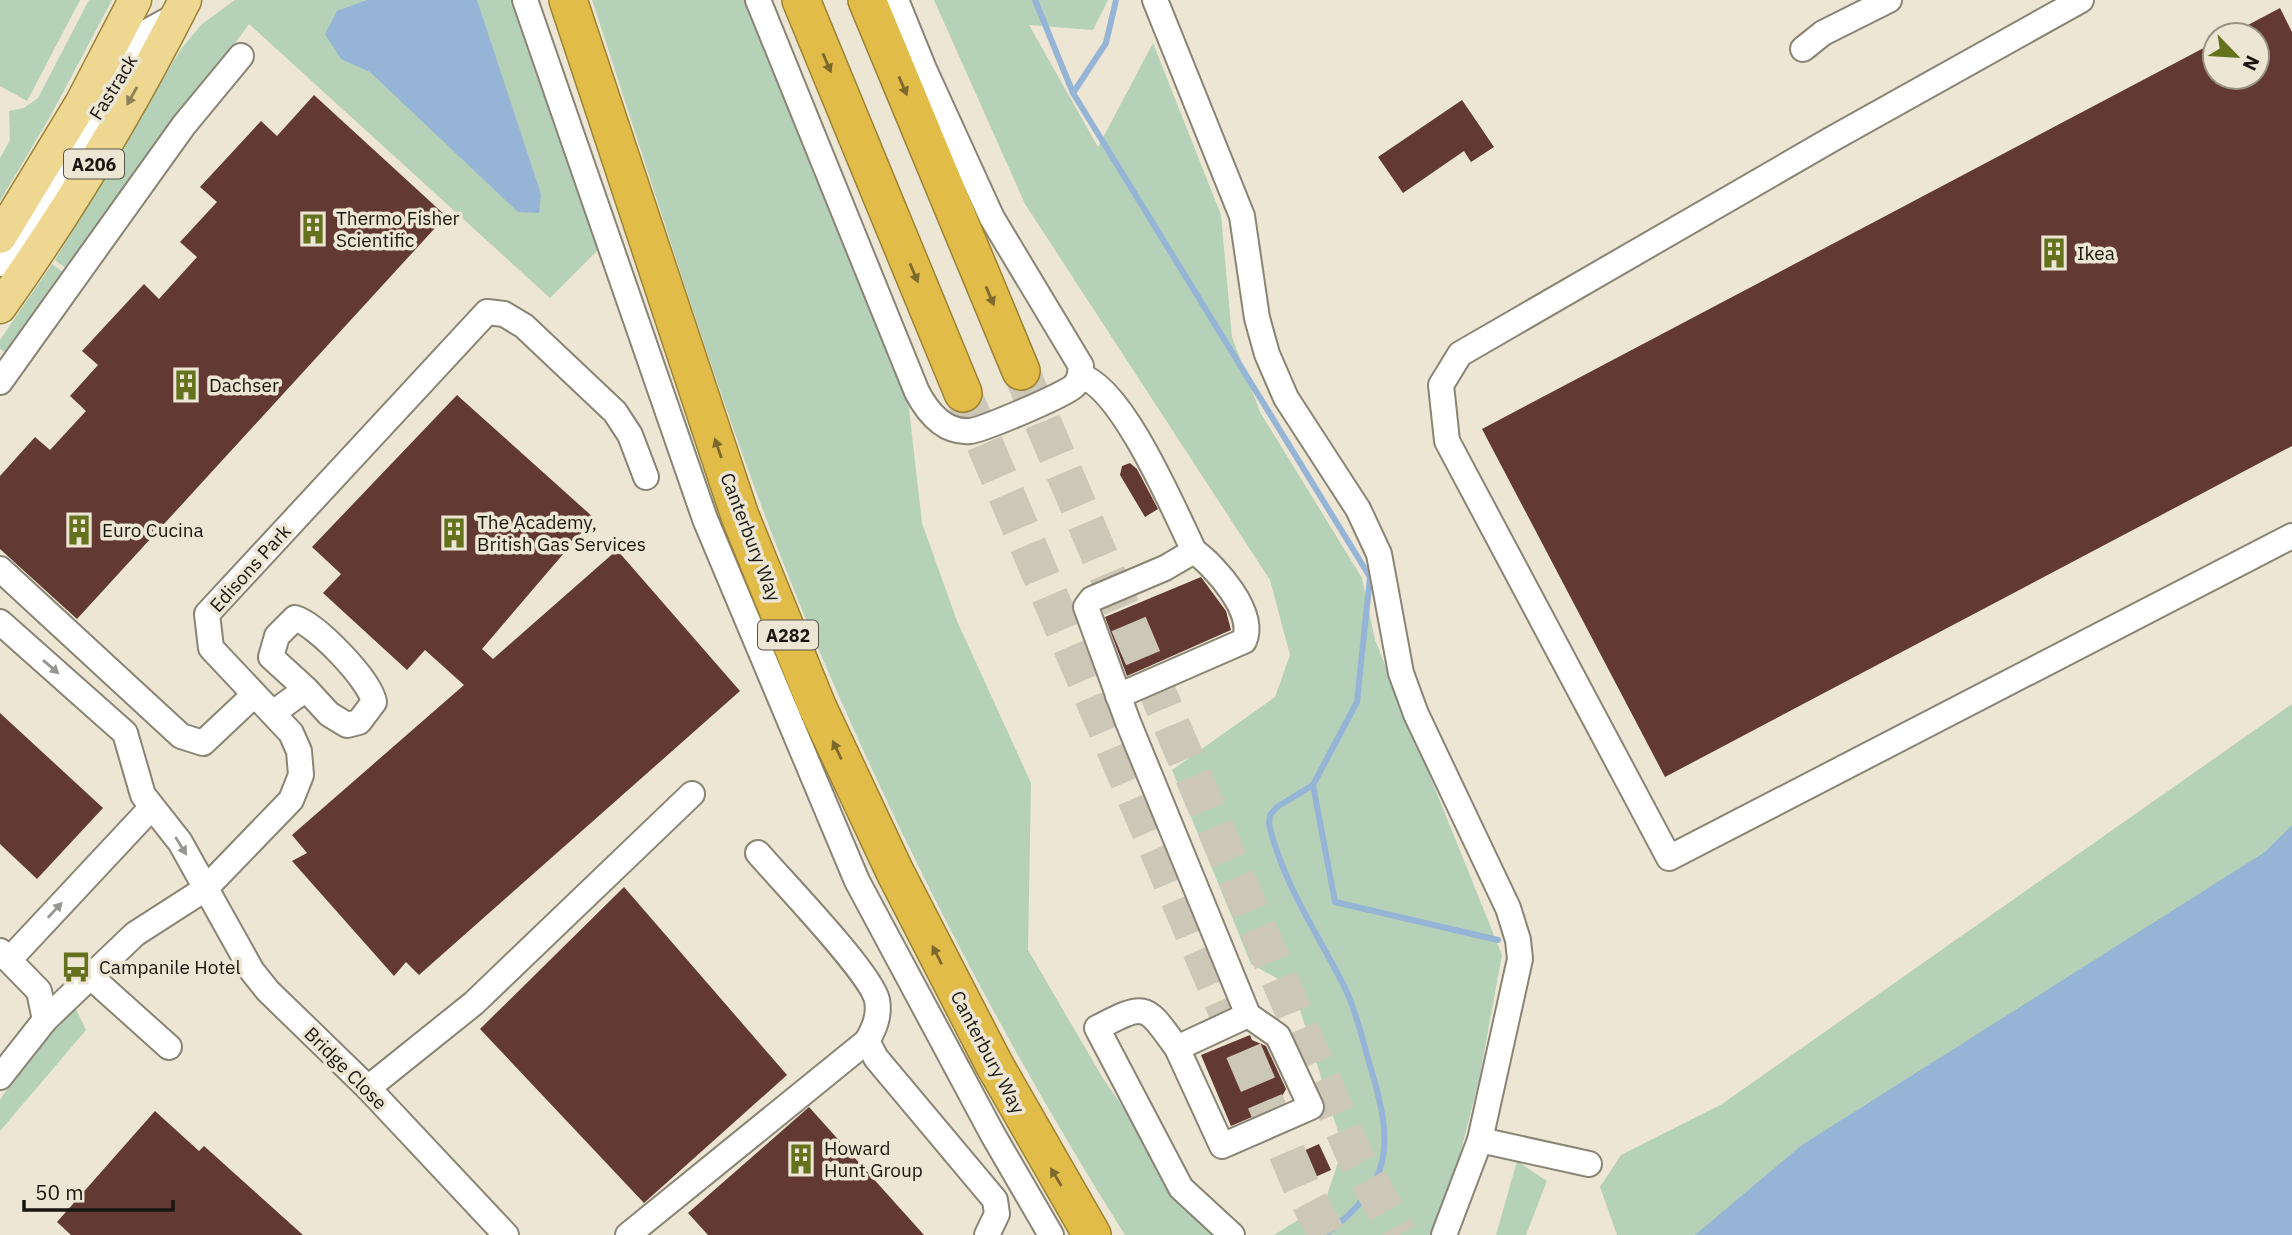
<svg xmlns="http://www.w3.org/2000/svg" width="2292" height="1235" font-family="'IBM Plex Sans',sans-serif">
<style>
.green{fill:#b5d1b7}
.water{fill:#96b4d5}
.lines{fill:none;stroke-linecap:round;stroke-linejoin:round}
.stream{stroke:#96b4d5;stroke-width:6}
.building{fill:#623a33}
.highway-tunnel{stroke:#cdc7b7;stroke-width:37;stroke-dasharray:37 18;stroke-linecap:butt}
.minor-casing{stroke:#8a8474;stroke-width:28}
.major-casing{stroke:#9c8234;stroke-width:35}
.highway-casing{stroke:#9c8234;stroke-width:40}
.minor{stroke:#fff;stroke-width:24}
.major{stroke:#eed791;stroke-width:32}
.highway{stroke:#e2bc48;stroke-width:37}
.oneway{fill:#7e692c}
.oneway2{fill:#8e8057}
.oneway3{fill:#989693}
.labels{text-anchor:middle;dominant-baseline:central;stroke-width:7;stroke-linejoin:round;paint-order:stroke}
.shield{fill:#ede6d4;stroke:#59544b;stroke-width:2}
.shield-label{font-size:18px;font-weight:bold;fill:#191610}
.street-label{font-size:19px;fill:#191610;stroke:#ede6d4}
.poi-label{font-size:19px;fill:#191610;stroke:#ede6d4;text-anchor:start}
</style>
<rect width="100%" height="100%" fill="#ede6d4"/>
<g class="green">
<path d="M0,0H80L27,101L0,86Z"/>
<path d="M89,0H112L51,115L0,201V158L10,140L9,111L24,108L38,98Z"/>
<path d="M235,0H517L602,246L550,298L249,24L69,271L55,260L181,49L202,24Z"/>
<path d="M592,0H758L903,357L922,523L957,621L1031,783L1028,950L1104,1080L1212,1235H1125C1003,1042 895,832 807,622C723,419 661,208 592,0Z"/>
<path d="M934,0H1108L1093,30L1029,25L1098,147L1153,43L1221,215L1232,337L1260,412L1362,578L1375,640L1502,955L1479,1080L1453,1182L1432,1235H1274L1324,1204L1343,1148L1293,987L1251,964L1172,770L1275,697L1290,655L1270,580L1025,204Z"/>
<path d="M52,264L67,275L9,355L0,349V340Z"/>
<path d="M2292,704V1164L2195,1235H1617L1600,1187L1621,1155L1722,1104Z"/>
<path d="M74,1005L86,1030L0,1131V1100L29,1056Z"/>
<path d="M1517,1161L1547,1181L1526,1235H1496Z"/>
</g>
<g class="water">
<path d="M367,0H477L541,194L539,213L518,212L370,72L341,59L325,34L337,11Z"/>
<path d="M2292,825V1235H1695L1802,1145L2265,852Z"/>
</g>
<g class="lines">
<g class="stream">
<path d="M1035,0L1073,93L1370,577L1357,702L1313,785L1277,807L1270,815L1269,824C1282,882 1319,936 1345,988C1357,1013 1363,1042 1371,1069C1394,1145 1393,1185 1324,1235"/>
<path d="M1073,93L1106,43L1116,0"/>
<path d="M1313,785L1335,902L1498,940"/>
</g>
</g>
<g class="building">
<path d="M2280,8L2292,32V446L1665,777L1482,429L2215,42V77H2257V35H2229Z"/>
<path d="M314,95L446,216L77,619L0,549V476L35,437L50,450L86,411L70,396L98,365L82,351L144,284L159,299L197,257L180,242L217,202L200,187L261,121L277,136Z"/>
<path d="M1462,100L1494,147L1471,162L1464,151L1403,193L1378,157Z"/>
<path d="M457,395L594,518L482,649L493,659L617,550L740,691L419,975L406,962L394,976L292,861L307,853L292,835L464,685L425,650L407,670L323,593L341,574L312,547Z"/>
<path d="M1130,463L1137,469L1158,509L1145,517L1120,475L1122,466Z"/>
<path d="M1201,577L1226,611L1231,630L1127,676L1105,617Z"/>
<path d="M0,713L103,808L37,879L0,844Z"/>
<path d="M624,887L787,1075L644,1203L480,1029Z"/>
<path d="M1250,1035L1252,1040L1266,1046L1286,1089L1277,1106L1231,1126L1201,1055Z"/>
<path d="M809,1107L924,1235H708L688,1213Z"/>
<path d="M155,1111L199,1151L204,1146L303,1235H71L57,1222Z"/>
<path d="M1319,1144L1331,1170L1295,1186L1283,1160Z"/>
</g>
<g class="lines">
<g class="highway-tunnel">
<path d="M1021,371L1353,1152L1399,1235"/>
<path d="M963,393L1302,1188L1327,1235"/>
</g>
<g class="minor-casing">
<g id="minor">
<path d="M525,0L705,519L857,881L993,1135L1051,1235"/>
<path d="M758,0L917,392C928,413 944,433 970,431C982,430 1067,394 1074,386C1080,380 1080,374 1081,366L992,218L924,69L896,0"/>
<path d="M1155,0L1242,216L1257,318L1267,354L1286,398L1358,509L1379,554L1401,673L1416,714L1508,908L1518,940L1520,959L1480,1140L1444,1235"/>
<path d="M2081,0L1832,139L1460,354L1441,385L1447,441L1669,858L2292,536"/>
<path d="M1803,49L1823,33L1889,0"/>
<path d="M0,264L56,182L125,64L150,30L181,13"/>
<path d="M1080,376C1122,386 1175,512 1194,551L1165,568L1092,599L1086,607L1128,722L1248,1015L1177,1048C1145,1004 1147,1002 1097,1028L1181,1188L1232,1235"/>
<path d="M0,382L184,125L241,56"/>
<path d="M0,569L181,736L203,743L254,695"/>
<path d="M0,622L125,733L143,795L180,842L252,971L268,991L368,1088L506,1235"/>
<path d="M1118,696L1244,641C1257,613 1215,566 1194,551"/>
<path d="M273,713L306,689L271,657L277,636L295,618C317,625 370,680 374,702L359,722L347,725L329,714L306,689"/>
<path d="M0,951L39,991L45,1020"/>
<path d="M9,960L152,807"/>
<path d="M91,977L169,1047"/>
<path d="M867,1041L876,1058L995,1200L997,1214L987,1235"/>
<path d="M1177,1048L1222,1146L1311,1107L1278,1036L1248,1015"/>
<path d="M0,1077L45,1020L135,934L205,889L291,800L301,775L299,751L291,733L211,648L207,614L487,312L504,314L524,326L615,412L630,435L646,477"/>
<path d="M368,1088L474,1003L692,794"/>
<path d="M1480,1140L1589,1164"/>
<path d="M628,1235L867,1041C874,1029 880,1016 877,1000C871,973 782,881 758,853"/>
</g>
</g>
<g class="major-casing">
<g id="major">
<path d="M0,237L82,102L135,0"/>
<path d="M0,307C69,210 131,107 185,0"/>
</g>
</g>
<g class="highway-casing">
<g id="highway">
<path d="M568,0L740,516L817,706L895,872L994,1064L1092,1235"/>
<path d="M801,0L963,393"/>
<path d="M867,0L1021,371"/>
</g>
</g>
<use href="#minor" class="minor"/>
<use href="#major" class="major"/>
<use href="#highway" class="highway"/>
</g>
<defs><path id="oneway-solid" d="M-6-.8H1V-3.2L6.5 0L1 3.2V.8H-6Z" transform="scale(1.75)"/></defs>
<g class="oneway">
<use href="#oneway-solid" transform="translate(827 63) rotate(67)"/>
<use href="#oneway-solid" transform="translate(903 86) rotate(67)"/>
<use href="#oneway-solid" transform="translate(914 273) rotate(67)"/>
<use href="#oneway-solid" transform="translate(990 296) rotate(67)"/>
<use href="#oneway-solid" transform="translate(718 448) rotate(-109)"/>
<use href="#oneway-solid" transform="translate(837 750) rotate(-115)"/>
<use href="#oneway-solid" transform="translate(937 955) rotate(-117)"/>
<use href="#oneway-solid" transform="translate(1056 1177) rotate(-121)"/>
</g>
<use class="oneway2" href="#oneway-solid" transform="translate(132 96) rotate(119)"/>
<g class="oneway3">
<use href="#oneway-solid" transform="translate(51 667) rotate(41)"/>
<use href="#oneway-solid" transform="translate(181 846) rotate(58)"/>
<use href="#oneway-solid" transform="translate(55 910) rotate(-47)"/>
</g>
<defs>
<g id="building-bare" transform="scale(2.415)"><path d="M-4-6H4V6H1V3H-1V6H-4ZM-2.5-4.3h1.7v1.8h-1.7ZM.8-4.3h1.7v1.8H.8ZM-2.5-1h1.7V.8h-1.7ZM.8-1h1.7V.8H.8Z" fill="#64721d" stroke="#ede6d4" stroke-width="2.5" paint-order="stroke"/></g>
<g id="bus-bare" transform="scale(2.415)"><path d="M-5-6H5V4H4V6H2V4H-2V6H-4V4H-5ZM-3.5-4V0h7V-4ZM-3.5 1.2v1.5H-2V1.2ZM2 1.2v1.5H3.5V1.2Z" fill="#64721d" stroke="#ede6d4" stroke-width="2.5" paint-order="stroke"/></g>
</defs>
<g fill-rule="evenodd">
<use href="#building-bare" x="313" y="229"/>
<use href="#building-bare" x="2054" y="253"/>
<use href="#building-bare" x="186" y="385"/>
<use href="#building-bare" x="79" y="530"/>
<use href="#building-bare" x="454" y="533"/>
<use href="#bus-bare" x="76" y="967"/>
<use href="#building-bare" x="801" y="1159"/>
</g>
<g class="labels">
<g class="shield">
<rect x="64" y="149.5" width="60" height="29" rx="5"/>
<rect x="758" y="620.5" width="60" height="29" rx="5"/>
</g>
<g class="shield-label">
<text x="94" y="164">A206</text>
<text x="788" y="635">A282</text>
</g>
<g class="street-label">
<text transform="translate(113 87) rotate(-58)">Fastrack</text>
<text transform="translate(751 537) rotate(69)">Canterbury Way</text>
<text transform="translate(250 568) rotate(-48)">Edisons Park</text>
<text transform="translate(988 1052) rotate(62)">Canterbury Way</text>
<text transform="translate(346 1068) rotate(45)">Bridge Close</text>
</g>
<g class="poi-label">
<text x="336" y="218">Thermo Fisher<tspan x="336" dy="22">Scientific</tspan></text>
<text x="2077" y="253">Ikea</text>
<text x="209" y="385">Dachser</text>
<text x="477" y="522">The Academy,<tspan x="477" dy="22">British Gas Services</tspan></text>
<text x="102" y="530">Euro Cucina</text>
<text x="99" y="967">Campanile Hotel</text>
<text x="824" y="1148">Howard<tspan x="824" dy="22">Hunt Group</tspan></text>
</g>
</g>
<g transform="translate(2236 56) rotate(115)"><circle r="33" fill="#ede6d4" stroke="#989386" stroke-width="2"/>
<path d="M0-5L12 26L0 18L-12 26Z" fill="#64721d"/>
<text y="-10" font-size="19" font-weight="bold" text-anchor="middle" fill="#191610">N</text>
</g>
<path d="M24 1200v10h149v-10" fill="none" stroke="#191610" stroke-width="3.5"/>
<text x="35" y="1200" font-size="21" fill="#191610" stroke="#ede6d4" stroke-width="5" paint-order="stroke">50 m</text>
</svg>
